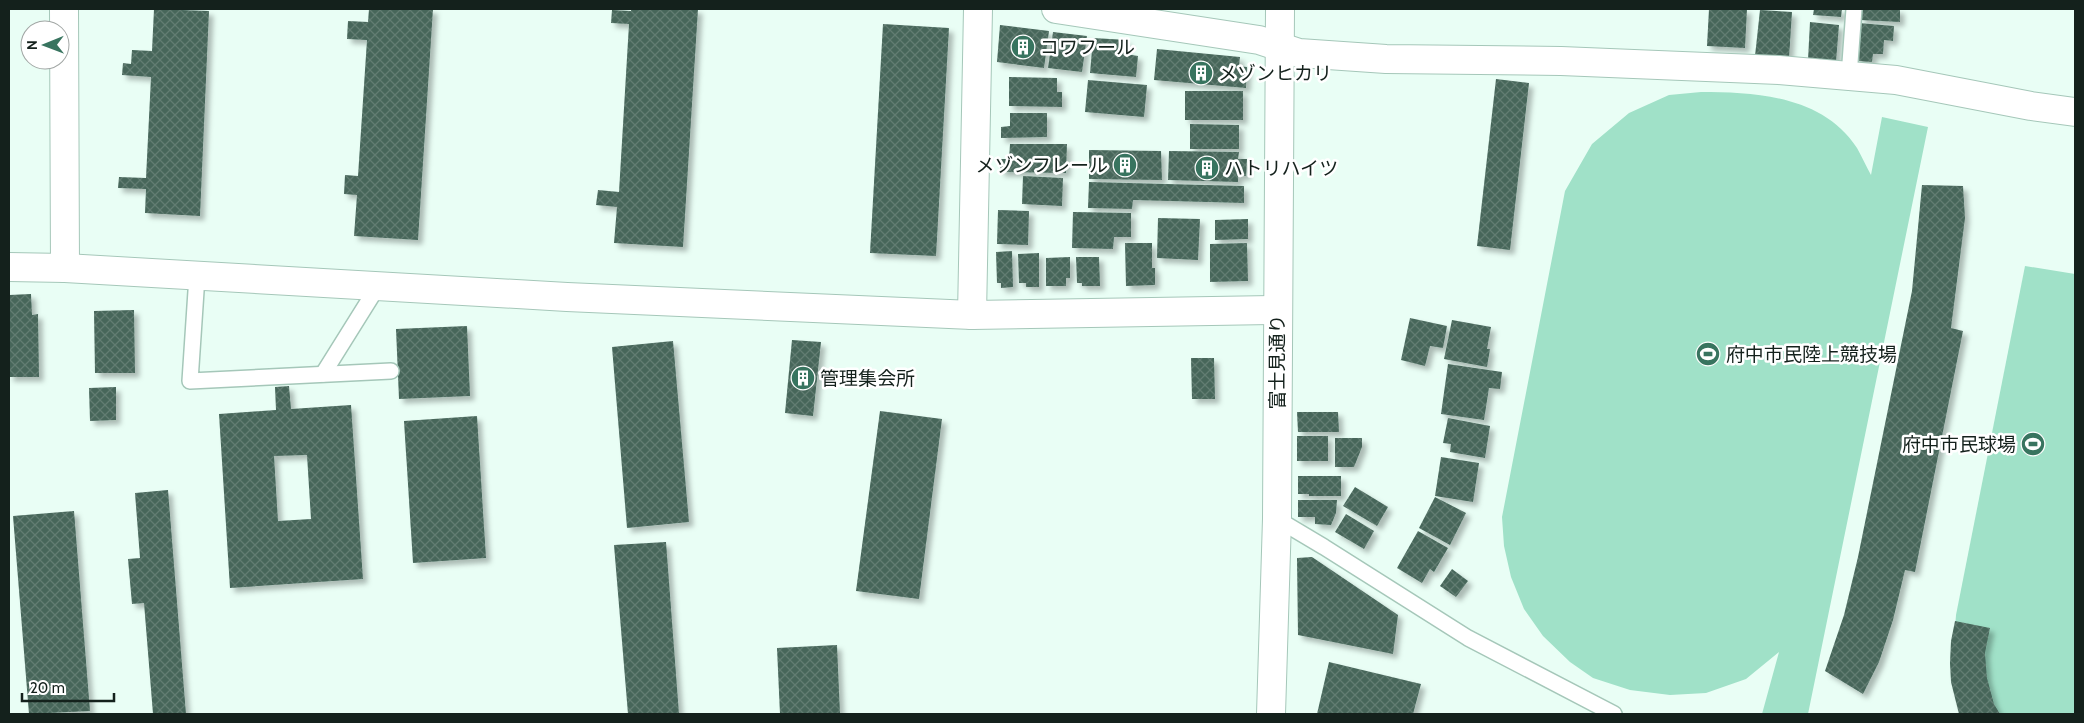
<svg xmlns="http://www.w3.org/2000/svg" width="2084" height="723" font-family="Cabin,'Noto Sans JP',sans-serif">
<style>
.garden{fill:#a0e1c8}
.building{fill:url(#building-cross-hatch);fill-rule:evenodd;filter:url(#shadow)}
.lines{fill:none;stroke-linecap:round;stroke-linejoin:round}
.lane-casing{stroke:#a5c7b9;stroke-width:18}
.street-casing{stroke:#a5c7b9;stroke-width:30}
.secondary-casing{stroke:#a5c7b9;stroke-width:30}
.lane{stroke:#fff;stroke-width:15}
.street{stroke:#fff;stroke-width:28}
.secondary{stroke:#fff;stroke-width:28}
.labels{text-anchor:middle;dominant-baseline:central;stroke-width:5;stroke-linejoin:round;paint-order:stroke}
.poi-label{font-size:19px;fill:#14211c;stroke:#fff;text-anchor:start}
.street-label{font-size:19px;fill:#14211c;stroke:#fff}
</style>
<defs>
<pattern id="building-cross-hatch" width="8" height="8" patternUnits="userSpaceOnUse" patternTransform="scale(1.25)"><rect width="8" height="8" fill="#46665a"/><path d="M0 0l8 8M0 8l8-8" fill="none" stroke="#627c72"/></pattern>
<filter id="shadow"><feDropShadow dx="4.5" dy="4.5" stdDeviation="2.5" flood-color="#0004"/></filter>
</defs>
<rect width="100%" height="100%" fill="#e9fef5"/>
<g class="garden">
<path d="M1701,92C1757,92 1823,96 1857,148C1862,157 1866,166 1871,175L1882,117L1928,127L1808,714H1762L1779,652L1746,679L1706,693L1670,695L1630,690L1593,678L1570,662L1543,636L1524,609L1511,577L1504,546L1502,517L1565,191L1592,144L1629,113L1669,95Z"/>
<path d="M2025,266L2075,274V714H1965L1952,669L1956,615Z"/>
</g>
<g class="building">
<path d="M154,9L209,11L200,216L145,213L146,189L118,188L119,177L146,178L151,77L122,75L123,63L131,64L132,50L152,51Z"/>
<path d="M369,9H433L418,240L354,236L357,195L344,194L345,175L358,176L367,40L347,39L348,21L368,22Z"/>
<path d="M631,9H698L683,247L614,243L617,207L596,205L598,190L619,192L629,24L611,23L612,10L631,11Z"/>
<path d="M1709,9H1747L1745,48L1707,46Z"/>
<path d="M1814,9H1842L1841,17L1813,15Z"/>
<path d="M1861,9H1900V22L1860,20Z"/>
<path d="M1760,10L1792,12L1789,58L1755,56Z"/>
<path d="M1810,22L1839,25L1836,62L1808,60Z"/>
<path d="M1859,23L1894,26L1893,41L1884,40L1883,54H1873L1872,62L1857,61Z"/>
<path d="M883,24L949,28L936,256L870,253Z"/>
<path d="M1000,25L1049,31L1044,68L997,62Z"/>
<path d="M1053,32L1087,36L1082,72L1048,68Z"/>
<path d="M1093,38L1127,40L1126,54L1138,56L1136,77L1090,73Z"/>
<path d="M1157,49L1240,57L1239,66L1247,67L1246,88L1154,80Z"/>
<path d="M1009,77L1057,78V92H1062V107L1009,106Z"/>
<path d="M1496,79L1529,83L1510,250L1477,246Z"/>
<path d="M1088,80L1147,85L1144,117L1085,112Z"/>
<rect x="1185" y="91" width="58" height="29"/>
<path d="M1010,113H1047V137L1001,138V127L1010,126Z"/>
<path d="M1190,124L1239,125V149H1190Z"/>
<path d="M1010,144H1067L1066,173L1000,172V159H1009Z"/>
<path d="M1089,150L1161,151L1162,180L1089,179Z"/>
<path d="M1169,151L1239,152L1238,159H1247L1246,176H1238V182L1168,180Z"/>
<path d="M1023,176L1063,178L1062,206L1022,204Z"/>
<path d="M1089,182L1244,186V203L1133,200L1132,209L1088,208Z"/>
<path d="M1922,185L1963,186L1965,218L1951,328L1963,331L1915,572L1905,570L1893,620L1879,662L1863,694L1825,671L1844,615L1858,557L1912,291Z"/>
<path d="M998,210L1029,211L1028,245L997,244Z"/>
<path d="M1073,212L1131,213V237H1114L1113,249L1072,248Z"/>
<path d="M1158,218L1200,219L1198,260L1157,258Z"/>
<path d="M1248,219V239L1215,240V220Z"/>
<path d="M1125,243H1152V268H1155V285L1126,286Z"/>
<path d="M1247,243L1248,281L1210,282V244Z"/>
<path d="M1012,251L1013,287L1001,288V283H997L996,252Z"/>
<path d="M1039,253V287H1026V283H1019L1018,254Z"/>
<path d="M1070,257V278H1066V286H1046V258Z"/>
<path d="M1076,257H1099L1100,286H1082V283H1077Z"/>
<path d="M31,294L32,315L38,314L39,377H9V295Z"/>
<path d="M134,310L135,373H95L94,311Z"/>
<path d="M1410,318L1447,326L1443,348L1430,346L1425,366L1401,360Z"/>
<path d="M1452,320L1491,327L1487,349H1490L1487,367L1444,359Z"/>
<path d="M467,326L470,396L399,399L396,329Z"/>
<path d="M792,340L821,342L813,416L785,413Z"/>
<path d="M673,341L689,522L627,528L612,347Z"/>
<path d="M1191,358H1214L1215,399H1192Z"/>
<path d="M1448,364L1502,372L1500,389L1489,388L1484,420L1441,414Z"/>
<path d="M289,386L291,409L351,405L363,579L230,588L219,414L276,410L275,387ZM307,455L311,519L278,521L274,456Z"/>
<path d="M116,387V420L90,421L89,388Z"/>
<path d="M880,411L942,419L919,599L856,591Z"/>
<path d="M1297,412H1338L1339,432H1298Z"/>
<path d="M477,416L486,558L413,563L404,421Z"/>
<path d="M1448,418L1490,426L1485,458L1450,452L1451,444L1443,443Z"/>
<rect x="1297" y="436" width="31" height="25"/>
<path d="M1335,438H1362V447L1354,467H1335Z"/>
<path d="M1441,457L1479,463L1473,502L1435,496Z"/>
<path d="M1298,476H1341V496H1309V494H1298Z"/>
<path d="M1355,487L1388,507L1377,526L1343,506Z"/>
<path d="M168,490L186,714H153L144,603L132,604L128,559L140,558L135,493Z"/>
<path d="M1435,497L1466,513L1450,545L1419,528Z"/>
<path d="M1298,500H1337L1336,513L1331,525L1315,524V517H1298Z"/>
<path d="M74,511L90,711L29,714L13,516Z"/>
<path d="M1346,514L1374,531L1364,549L1335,532Z"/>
<path d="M1418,531L1448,548L1434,572L1430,569L1422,583L1397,568Z"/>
<path d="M666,542L679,714H628L614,545Z"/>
<path d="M1312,557L1398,615L1393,654L1298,635L1297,558Z"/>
<path d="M1452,569L1468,581L1456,597L1440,586Z"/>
<path d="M1955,621L1990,628L1985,653L1987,678L1994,704L2000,714H1959L1951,682L1950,663L1951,641Z"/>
<path d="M837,645L840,714H780L777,648Z"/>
<path d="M1329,662L1421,684L1413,714H1317Z"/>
</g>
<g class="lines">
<g class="lane-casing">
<g id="lane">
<path d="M1849,76L1854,9"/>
<path d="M197,276L190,381L391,371"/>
<path d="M323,374L378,286"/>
<path d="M1277,519L1324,547L1468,638L1614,714"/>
</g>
</g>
<g class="street-casing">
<g id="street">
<path d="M64,9L65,268"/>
<path d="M1056,9L1259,40L1299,53L1386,59L1561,61L1779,70L1896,80L2031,106L2075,112"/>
<path d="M9,267L65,268L567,297L972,315L1277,310"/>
<path d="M972,315L978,9"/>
</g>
</g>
<g class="secondary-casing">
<path id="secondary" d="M1271,714L1277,519L1280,9"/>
</g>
<use href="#lane" class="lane"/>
<use href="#street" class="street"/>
<use href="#secondary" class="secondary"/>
</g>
<defs>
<g id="building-disc" transform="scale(1.25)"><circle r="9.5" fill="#38745f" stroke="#fff"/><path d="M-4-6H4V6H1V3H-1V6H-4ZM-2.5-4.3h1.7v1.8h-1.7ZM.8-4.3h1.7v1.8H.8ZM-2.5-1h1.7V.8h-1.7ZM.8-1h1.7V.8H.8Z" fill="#fff"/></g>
<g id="stadium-disc" transform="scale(1.25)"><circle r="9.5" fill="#38745f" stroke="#fff"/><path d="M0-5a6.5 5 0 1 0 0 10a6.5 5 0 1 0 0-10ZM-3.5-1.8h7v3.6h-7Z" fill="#fff"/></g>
</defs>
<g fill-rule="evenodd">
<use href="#building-disc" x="1023" y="47"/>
<use href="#building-disc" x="1201" y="73"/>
<use href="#building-disc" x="1125" y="165"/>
<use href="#building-disc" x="1207" y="168"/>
<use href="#stadium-disc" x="1708" y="354"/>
<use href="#building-disc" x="803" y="378"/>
<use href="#stadium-disc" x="2033" y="444"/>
</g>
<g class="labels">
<g class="poi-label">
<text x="1040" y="47">コワフール</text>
<text x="1218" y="73">メゾンヒカリ</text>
<text x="1108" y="165" text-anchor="end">メゾンフレール</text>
<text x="1224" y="168">ハトリハイツ</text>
<text x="1726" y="354">府中市民陸上競技場</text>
<text x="820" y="378">管理集会所</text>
<text x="2016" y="444" text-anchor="end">府中市民球場</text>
</g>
<g class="street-label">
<text transform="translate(1277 362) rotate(-90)">富士見通り</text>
</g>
</g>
<rect width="2084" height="723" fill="none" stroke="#14211c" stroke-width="20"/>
<g transform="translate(45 45) rotate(269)"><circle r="24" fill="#ffffff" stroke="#a1a6a4"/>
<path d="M0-4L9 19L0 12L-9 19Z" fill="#38745f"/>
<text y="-8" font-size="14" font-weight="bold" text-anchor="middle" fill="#14211c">N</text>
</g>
<path d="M22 693v8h92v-8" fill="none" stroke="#14211c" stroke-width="2.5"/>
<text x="30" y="693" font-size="15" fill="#14211c" stroke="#ffffff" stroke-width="4" paint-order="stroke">20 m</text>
</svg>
